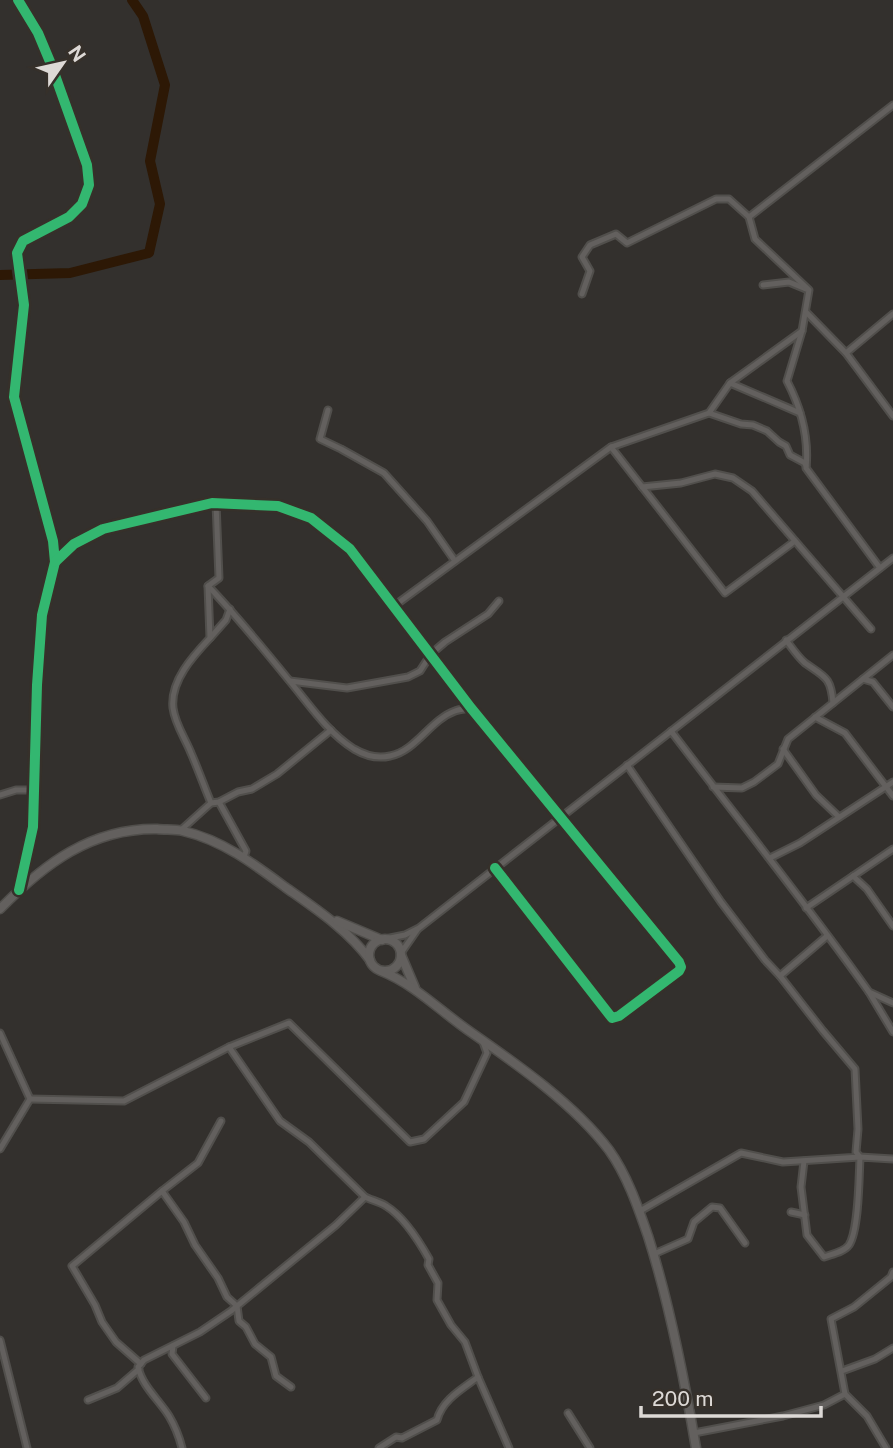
<svg xmlns="http://www.w3.org/2000/svg" width="893" height="1448" font-family="'Public Sans',sans-serif">
<style>
.lines{fill:none;stroke-linecap:round;stroke-linejoin:round}
.river{stroke:#2d1805;stroke-width:10}
.minor-casing{stroke:#514f4c;stroke-width:9}
.secondary-casing{stroke:#514f4c;stroke-width:11}
.minor{stroke:#63605e;stroke-width:5}
.secondary{stroke:#63605e;stroke-width:8}
.cycleway-casing{stroke:#36302a;stroke-width:15}
.cycleway{stroke:#33b770;stroke-width:10}
</style>
<rect width="100%" height="100%" fill="#33302d"/>
<g class="lines">
<path class="river" d="M0,275L70,273L149,253L160,204L150,161L165,85L143,16L132,0"/>
<g class="minor-casing">
<g id="minor">
<path d="M18,0L38,33L51,64L87,165L89,185L82,204L69,217L23,241L17,253L24,305L14,397L53,541L55,562L42,615L37,685L33,827L19,888"/>
<path d="M749,217L893,105"/>
<path d="M763,285L789,282L806,289"/>
<path d="M582,294L590,271L582,257L590,245L616,234L627,243L716,199H729L749,217L755,239L809,290L802,331L787,381C801,408 809,438 806,468L880,568"/>
<path d="M806,312L846,353L893,416"/>
<path d="M846,353L893,314"/>
<path d="M730,383L800,413"/>
<path d="M328,410L320,439L341,449L384,473L427,521L455,561"/>
<path d="M709,413L741,424L753,425L767,431L779,442L786,446L790,455L805,463L806,466"/>
<path d="M611,447L725,593L795,541"/>
<path d="M642,487L681,483L715,474L733,478L752,491L871,629"/>
<path d="M55,562L74,544L103,529L212,503L278,506L311,518L350,549L471,708L679,962L681,967L679,971L619,1016L612,1018L495,868"/>
<path d="M208,586C236,615 262,647 288,679C309,704 327,732 354,749C366,756 377,759 390,756C416,751 430,720 455,711C460,709 466,709 471,708"/>
<path d="M394,606L611,447L709,413L730,383L802,331"/>
<path d="M210,638L226,620L230,609"/>
<path d="M786,640C792,648 798,657 805,663C825,677 831,677 833,703"/>
<path d="M863,679L873,682L893,707"/>
<path d="M290,681L347,688L408,677L420,671L431,654L445,642L488,614L499,601"/>
<path d="M815,717L845,733L893,796"/>
<path d="M671,731C737,818 806,903 869,992L893,1003"/>
<path d="M783,749L816,795L839,817"/>
<path d="M627,765L721,902L765,960L780,976"/>
<path d="M713,787L742,788L754,782L778,764L788,739L893,655"/>
<path d="M0,795L16,790H35"/>
<path d="M219,802L246,851L244,857"/>
<path d="M211,803C204,786 198,769 191,753C185,738 175,724 173,708C170,681 193,656 210,638L208,586L219,578L216,503"/>
<path d="M181,830L211,803L219,802L238,792L252,789L277,774L331,730"/>
<path d="M770,858L800,843L893,782"/>
<path d="M853,876L867,889L893,926"/>
<path d="M806,908L893,849"/>
<path d="M385,939L405,935L419,928L893,558"/>
<path d="M401,953L417,930"/>
<path d="M869,992L893,1032"/>
<path d="M0,1033L30,1099L0,1149"/>
<path d="M30,1099L124,1101L229,1047L289,1023L410,1142L424,1139L464,1102L487,1053L483,1042"/>
<path d="M804,1161L801,1187L807,1235L824,1257C832,1254 844,1252 849,1245C859,1230 859,1176 860,1157L893,1159"/>
<path d="M162,1191L198,1163L221,1121"/>
<path d="M365,1197C371,1200 380,1202 386,1206C404,1217 419,1241 429,1259L428,1265L438,1283L437,1300L451,1325L465,1342L478,1377C462,1389 442,1400 437,1420L402,1438L396,1437L379,1448"/>
<path d="M640,1211L741,1153L783,1162L860,1157L856,1152L858,1129L855,1069L823,1031L780,976L827,936"/>
<path d="M791,1212L805,1215"/>
<path d="M654,1254L688,1239L694,1222L712,1207L720,1208L745,1243"/>
<path d="M0,1340L27,1448"/>
<path d="M173,1346L172,1354L206,1398"/>
<path d="M141,1364L116,1342L102,1322L95,1305L72,1266L162,1191L184,1222L195,1245L218,1278L227,1297L237,1306L239,1321L246,1327L255,1344L271,1357L276,1376L291,1387"/>
<path d="M842,1371L875,1359L893,1348"/>
<path d="M478,1377L509,1448"/>
<path d="M845,1394L867,1416L886,1448"/>
<path d="M88,1400L117,1388L139,1369"/>
<path d="M568,1413L590,1448"/>
<path d="M694,1433L783,1416L824,1405L845,1394L831,1319L854,1307L891,1277L893,1272"/>
<path d="M182,1448C179,1436 175,1426 169,1416C159,1400 142,1386 138,1367L144,1360L200,1332L231,1311L336,1225L365,1197L309,1142L280,1121L229,1047"/>
</g>
</g>
<g class="secondary-casing">
<g id="secondary">
<path d="M0,909C44,864 91,828 157,829C165,830 175,829 183,831C222,840 254,864 285,887C316,909 348,930 370,960"/>
<path d="M337,921L382,940"/>
<circle cx="385" cy="955" r="16"/>
<path d="M401,955L415,988"/>
<path d="M381,971C416,985 441,1012 472,1033C518,1065 575,1105 609,1150C627,1175 638,1207 648,1236C670,1305 684,1377 696,1448"/>
</g>
</g>
<use href="#minor" class="minor"/>
<use href="#secondary" class="secondary"/>
<g class="cycleway-casing">
<g id="cycleway">
<path d="M18,0L38,33L51,64L87,165L89,185L82,204L69,217L23,241L17,253L24,305L14,397L53,541L55,562L42,615L37,685L33,827L19,890"/>
<path d="M55,562L74,544L103,529L212,503L278,506L311,518L350,549L471,708L679,962L681,967L679,971L619,1016L612,1018L495,868"/>
</g>
</g>
<use href="#cycleway" class="cycleway"/>
</g>
<g transform="translate(63 63) rotate(56)" stroke="#36302a" stroke-width="5" paint-order="stroke">
<path d="M0-5L12 26L0 18L-12 26Z" fill="#ddd9d6"/>
<text y="-10" font-size="19" font-weight="bold" text-anchor="middle" fill="#ddd9d6">N</text>
</g>
<path d="M641 1406v10h180v-10" fill="none" stroke="#ddd9d6" stroke-width="3.5"/>
<text x="652" y="1406" font-size="21" fill="#ddd9d6" stroke="#36302a" stroke-width="5" paint-order="stroke">200 m</text>
</svg>
